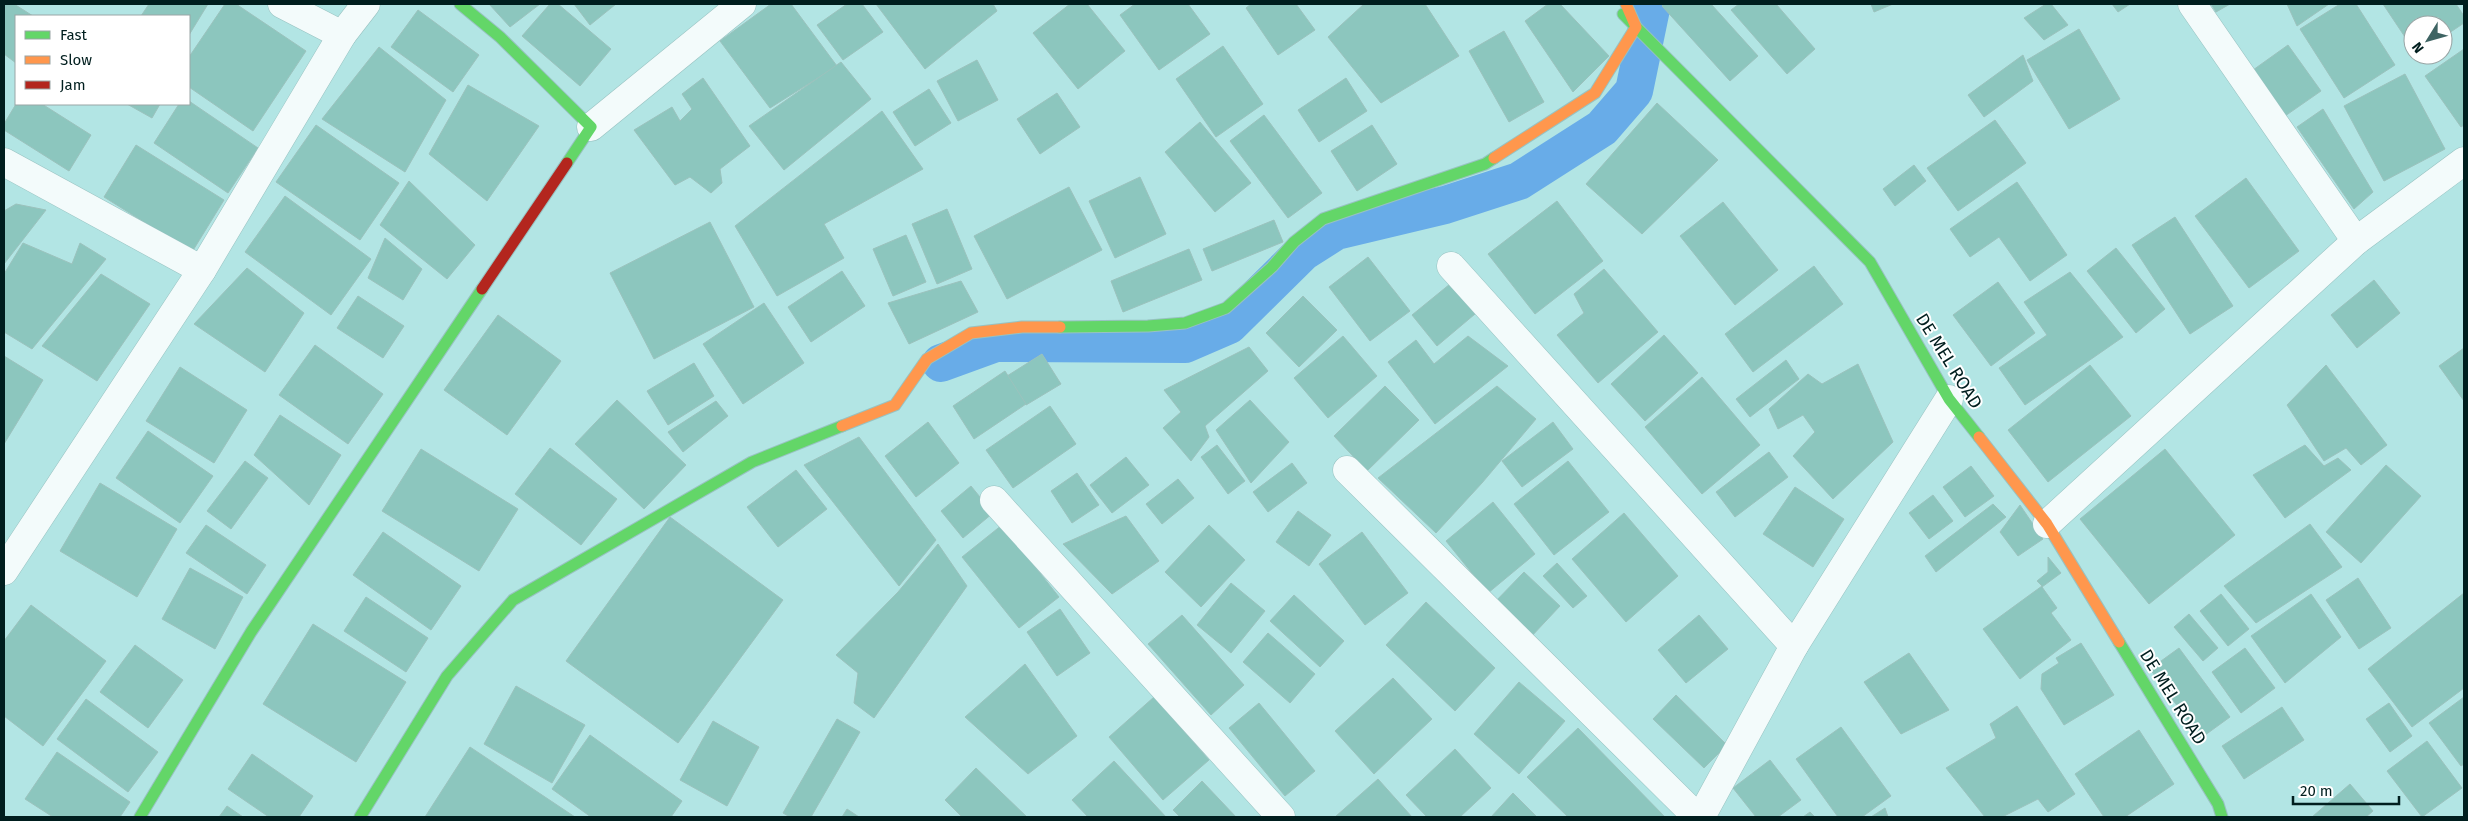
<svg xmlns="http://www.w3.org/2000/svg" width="2468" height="821" font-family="'Fira Sans',sans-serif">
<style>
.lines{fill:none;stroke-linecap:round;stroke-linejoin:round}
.canal{stroke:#68ace8;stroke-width:38}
.building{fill:#8cc6be;stroke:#9bc2bd}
.street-casing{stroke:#98c2c1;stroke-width:29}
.fast-casing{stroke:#98c2c1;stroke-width:13}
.slow-casing{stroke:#98c2c1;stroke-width:13}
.jam-casing{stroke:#98c2c1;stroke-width:13}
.street{stroke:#f3fbfb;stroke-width:28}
.fast{stroke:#63d668;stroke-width:11}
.slow{stroke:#ff974d;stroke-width:11}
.jam{stroke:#b3261e;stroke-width:11}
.labels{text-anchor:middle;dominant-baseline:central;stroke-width:4;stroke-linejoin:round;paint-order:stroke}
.street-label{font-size:18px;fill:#001e1e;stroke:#fff}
</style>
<rect width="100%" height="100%" fill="#b2e5e4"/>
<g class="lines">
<path class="canal" d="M941,363L996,343L1185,344L1229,325L1303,252L1336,231L1445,205L1519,181L1602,128L1634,91L1652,4"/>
</g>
<g class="building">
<path d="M4,4H14L33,16H16V63L4,54Z"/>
<path d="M149,4H208L189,35V16H141Z"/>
<path d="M225,4H236L306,51L253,131L189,87V57Z"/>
<path d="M489,4H540L510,27Z"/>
<path d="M550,4H558L611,49L580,86L522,36Z"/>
<path d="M574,4H616L590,25Z"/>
<path d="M771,4H791L837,66L770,108L720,41Z"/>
<path d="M847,4H862L883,32L843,60L817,25Z"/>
<path d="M876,4H993L997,11L925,69Z"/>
<path d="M1070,4H1087L1125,51L1078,89L1033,33Z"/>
<path d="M1135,4H1188L1210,34L1159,70L1120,15Z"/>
<path d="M1251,4H1296L1315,30L1278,55L1246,8Z"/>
<path d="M1364,4H1425L1459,56L1381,103L1328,37Z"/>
<path d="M1548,4H1560L1609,56L1573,92L1525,21Z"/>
<path d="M1664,4H1711L1758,56L1730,81L1662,6Z"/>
<path d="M1739,4H1776L1815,49L1787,74L1731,10Z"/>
<path d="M1871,4H1893L1874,12Z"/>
<path d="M2046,4H2051L2068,25L2044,40L2024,18Z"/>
<path d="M2112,4H2130L2118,12Z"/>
<path d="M2211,4H2230L2216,12Z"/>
<path d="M2287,4H2329L2297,26Z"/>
<path d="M2340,4H2356L2395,65L2344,98L2300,29Z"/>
<path d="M2383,4H2456L2464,16V23L2443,37V25H2413V49Z"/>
<path d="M418,10L479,55L453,92L391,47Z"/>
<path d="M2079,29L2120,99L2069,129L2027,60Z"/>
<path d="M1504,31L1544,102L1509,122L1469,51Z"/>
<path d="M2288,45L2321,91L2285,116L2253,70Z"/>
<path d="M1223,46L1263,104L1216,137L1176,79Z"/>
<path d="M379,47L446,100L405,172L322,119Z"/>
<path d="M2464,49V125L2461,127L2425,76Z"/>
<path d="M2023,55L2033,81L1984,117L1968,95Z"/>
<path d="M977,60L998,100L958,121L937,81Z"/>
<path d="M841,62L871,99L784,170L749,126Z"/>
<path d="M2405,74L2445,149L2384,181L2344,106Z"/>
<path d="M703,78L750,146L720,169L722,183L711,193L690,177L675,185L634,130L672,107L680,121L692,109L682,94Z"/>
<path d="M1346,78L1367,111L1319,142L1298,110Z"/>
<path d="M468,85L539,126L487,201L429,154Z"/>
<path d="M929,89L951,123L915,146L893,112Z"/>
<path d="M1057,93L1080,127L1040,154L1017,119Z"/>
<path d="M189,101L258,148L228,193L154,143L179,104H189Z"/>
<path d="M1657,103L1718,160L1642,234L1586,184Z"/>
<path d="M16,104H42L91,135L69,171L4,130V124Z"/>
<path d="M127,104H160L152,118Z"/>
<path d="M2323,109L2373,192L2354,209L2297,127Z"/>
<path d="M882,111L923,169L824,224L844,258L777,296L735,226Z"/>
<path d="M1264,115L1322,193L1288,218L1230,141Z"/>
<path d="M1995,120L2026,163L1958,211L1927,168Z"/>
<path d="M1200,122L1251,183L1215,212L1165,152Z"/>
<path d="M316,125L399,183L360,240L276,182Z"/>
<path d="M1372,125L1397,164L1357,191L1331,151Z"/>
<path d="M136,145L224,200L192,252L104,197Z"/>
<path d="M1914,165L1926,181L1895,206L1883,189Z"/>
<path d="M1140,177L1166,234L1115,258L1089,201Z"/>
<path d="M2246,178L2299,251L2249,288L2195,216Z"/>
<path d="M409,181L475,245L447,279L380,225Z"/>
<path d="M2017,182L2067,255L2030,281L1999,237L1970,257L1950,229Z"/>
<path d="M1069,187L1102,250L1007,299L974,236Z"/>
<path d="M285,196L371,259L331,315L245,252Z"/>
<path d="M1557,201L1603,261L1535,314L1488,254Z"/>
<path d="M1723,202L1778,270L1735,305L1680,236Z"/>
<path d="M16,204L46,210L4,264V211Z"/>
<path d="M947,209L972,269L937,284L912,224Z"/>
<path d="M2175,217L2233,306L2190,334L2132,245Z"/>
<path d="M1274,220L1283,242L1212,271L1203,249Z"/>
<path d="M710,222L754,307L654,359L610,273Z"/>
<path d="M906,235L926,282L893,296L873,249Z"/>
<path d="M385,238L422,269L403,300L368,278Z"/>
<path d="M23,243L72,264L80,243L106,259L32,349L4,332V274Z"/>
<path d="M2116,248L2165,309L2136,333L2087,271Z"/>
<path d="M1189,249L1202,280L1123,312L1111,281Z"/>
<path d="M1368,257L1410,311L1370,341L1329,287Z"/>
<path d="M1814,266L1843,304L1753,372L1725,334Z"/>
<path d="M247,268L304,313L265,372L194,324Z"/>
<path d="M1604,269L1658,332L1598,383L1557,335L1584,313L1574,294Z"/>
<path d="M842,271L865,306L811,342L788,307Z"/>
<path d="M2070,272L2123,337L2025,405L1999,368L2047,335L2024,302Z"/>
<path d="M101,274L150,304L97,381L42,346Z"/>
<path d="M2374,280L2400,313L2357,348L2331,315Z"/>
<path d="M961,281L978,312L909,344L888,303Z"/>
<path d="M1998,282L2035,333L1991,366L1953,315Z"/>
<path d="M1450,284L1475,314L1437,346L1412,315Z"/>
<path d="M358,296L404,326L383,358L337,328Z"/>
<path d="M1303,296L1337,330L1299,367L1266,333Z"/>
<path d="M764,303L804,363L743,404L703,344Z"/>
<path d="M498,315L561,361L507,435L444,390Z"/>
<path d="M1664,335L1698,373L1645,421L1611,384Z"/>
<path d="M1343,336L1377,376L1328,418L1294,378Z"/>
<path d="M1468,336L1508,366L1435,424L1388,362L1416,340L1434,364Z"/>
<path d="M315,345L383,394L348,444L279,395Z"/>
<path d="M1249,347L1268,371L1205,426L1209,437L1191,461L1163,428L1181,412L1164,390Z"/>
<path d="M2464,348V401L2439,366Z"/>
<path d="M1042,354L1061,384L1026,405L1007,376Z"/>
<path d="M4,356L43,380L4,444Z"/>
<path d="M1786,360L1799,379L1750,417L1736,399Z"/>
<path d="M694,363L714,396L668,425L647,391Z"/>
<path d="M1858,364L1893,442L1833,499L1793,456L1815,432L1803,415L1778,429L1769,409L1808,374L1822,384Z"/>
<path d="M2090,365L2131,416L2048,482L2008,430Z"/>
<path d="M2326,365L2387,445L2361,465L2346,448L2324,461L2287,405Z"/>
<path d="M180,367L247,410L214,463L146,421Z"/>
<path d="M1005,371L1026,404L974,439L953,406Z"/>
<path d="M1702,377L1760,445L1702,494L1645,427Z"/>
<path d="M1385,386L1419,420L1367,471L1334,436Z"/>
<path d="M1497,386L1536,419L1482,483L1436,533L1378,478Z"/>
<path d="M617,400L686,465L644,509L575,444Z"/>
<path d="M1250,400L1289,442L1251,483L1216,430Z"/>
<path d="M716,401L728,416L683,452L668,432Z"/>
<path d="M1050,406L1076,444L1013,488L986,450Z"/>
<path d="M280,415L341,455L309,505L254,455Z"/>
<path d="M928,422L959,463L916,497L885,456Z"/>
<path d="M1553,422L1573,449L1522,487L1502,461Z"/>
<path d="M148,431L213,476L180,523L116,478Z"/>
<path d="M859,437L936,540L899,586L804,465Z"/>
<path d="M1217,445L1245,481L1228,494L1201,457Z"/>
<path d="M2305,445L2324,466L2338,458L2351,470L2285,518L2253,475Z"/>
<path d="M550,448L617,499L581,545L515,494Z"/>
<path d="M421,449L518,509L479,571L382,511Z"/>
<path d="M2165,449L2235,535L2149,604L2080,519Z"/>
<path d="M1769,452L1788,477L1735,517L1716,492Z"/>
<path d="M1126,457L1149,485L1112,513L1090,485Z"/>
<path d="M245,461L268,478L231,529L207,511Z"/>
<path d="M1568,461L1609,512L1554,555L1514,504Z"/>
<path d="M1292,463L1307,483L1268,512L1253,492Z"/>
<path d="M2386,465L2421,496L2361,563L2326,532Z"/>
<path d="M1971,466L1994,496L1965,517L1943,487Z"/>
<path d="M796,470L827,509L778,547L747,507Z"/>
<path d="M1077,473L1099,505L1072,523L1051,491Z"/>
<path d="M1178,479L1194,498L1162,524L1146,504Z"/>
<path d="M100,483L177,529L137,597L60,551Z"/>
<path d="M971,486L993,513L963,538L941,511Z"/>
<path d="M1795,487L1844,519L1813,567L1763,534Z"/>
<path d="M1933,495L1953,521L1929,539L1909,513Z"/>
<path d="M1493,502L1535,554L1488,593L1446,541Z"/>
<path d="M1993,504L2006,517L1936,572L1925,556Z"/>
<path d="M2020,505L2043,539L2018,556L2000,532Z"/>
<path d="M1298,511L1331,535L1309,566L1276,542Z"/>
<path d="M1624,513L1678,576L1626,622L1572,559Z"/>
<path d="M1126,516L1159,561L1112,594L1063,544Z"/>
<path d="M670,517L783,600L678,743L566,661Z"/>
<path d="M2310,524L2342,567L2256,623L2224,586Z"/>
<path d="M206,525L266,565L247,594L186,553Z"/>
<path d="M1002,525L1059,597L1019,628L962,557Z"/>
<path d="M1209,525L1245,560L1201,607L1165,572Z"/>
<path d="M383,532L461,586L431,630L353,575Z"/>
<path d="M1362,532L1408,593L1365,625L1319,564Z"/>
<path d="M938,544L967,586L874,718L854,703L858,673L836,655L898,592Z"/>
<path d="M2048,557L2061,573L2042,587L2057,608L2051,613L2071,640L2020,679L1983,629L2042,586L2037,581L2048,572Z"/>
<path d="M1557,563L1587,596L1573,608L1543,576Z"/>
<path d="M190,568L243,597L215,649L162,619Z"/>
<path d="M1524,572L1560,606L1529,639L1493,604Z"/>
<path d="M2358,578L2391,628L2359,649L2326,600Z"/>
<path d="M1231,583L1265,611L1231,653L1197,625Z"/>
<path d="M2464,593V688L2412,727L2368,669Z"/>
<path d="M2221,594L2249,629L2228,646L2200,611Z"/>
<path d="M2311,594L2341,637L2285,683L2251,636Z"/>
<path d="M1294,595L1344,641L1320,667L1270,621Z"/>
<path d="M366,597L428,638L406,672L344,631Z"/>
<path d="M1426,602L1495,668L1455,711L1386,645Z"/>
<path d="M31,605L106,661L43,746L4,716V641Z"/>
<path d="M1060,609L1090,653L1057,676L1027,632Z"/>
<path d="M2189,614L2218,648L2203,661L2174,627Z"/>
<path d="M1182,615L1244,685L1211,715L1148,644Z"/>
<path d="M1699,615L1728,649L1686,683L1658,650Z"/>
<path d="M313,624L406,682L356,762L263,704Z"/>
<path d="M1268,633L1315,674L1290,703L1243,662Z"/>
<path d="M2081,643L2114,695L2064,725L2041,689L2042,674L2059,663L2056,658Z"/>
<path d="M135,645L183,680L148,728L100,692Z"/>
<path d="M2179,648L2230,717L2201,738L2150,669Z"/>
<path d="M2245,648L2275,688L2241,713L2212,672Z"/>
<path d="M1909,653L1949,710L1901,734L1864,682Z"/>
<path d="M1025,664L1077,736L1028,774L965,717Z"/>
<path d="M1393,678L1432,719L1374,774L1335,731Z"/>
<path d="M1519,682L1565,721L1519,774L1474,734Z"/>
<path d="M516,686L585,725L552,783L484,744Z"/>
<path d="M1676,695L1727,745L1704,768L1653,719Z"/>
<path d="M1154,697L1209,760L1163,800L1109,737Z"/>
<path d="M2464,697V764L2461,766L2429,723Z"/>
<path d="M86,699L158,752L128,792L57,739Z"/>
<path d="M1259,703L1315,771L1285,796L1229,728Z"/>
<path d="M2389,703L2412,736L2390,752L2366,719Z"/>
<path d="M2017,706L2075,794L2048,812L2038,799L2002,817H1985L1946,768L1996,738L1990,724Z"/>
<path d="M2282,707L2304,740L2244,779L2222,746Z"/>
<path d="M837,719L860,732L811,817H790L783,813Z"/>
<path d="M713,721L759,747L727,806L680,780Z"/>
<path d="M1841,727L1891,796L1862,817H1838L1796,759Z"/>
<path d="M1578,728L1665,817H1568L1527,777Z"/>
<path d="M2139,730L2174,784L2125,817H2104L2075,774Z"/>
<path d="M590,735L682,801L671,817H591L552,789Z"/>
<path d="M2427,741L2462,788L2422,817L2387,771Z"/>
<path d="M470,747L575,817H425Z"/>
<path d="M1455,749L1491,788L1460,817H1427L1406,795Z"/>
<path d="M57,752L130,802L120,817H53L25,799Z"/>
<path d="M252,754L313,796L299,817H269L228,789Z"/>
<path d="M1770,760L1801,800L1778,817H1756L1733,788Z"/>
<path d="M1114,761L1166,817H1088L1072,800Z"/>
<path d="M976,768L1027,817H962L945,800Z"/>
<path d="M1378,779L1412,817H1335Z"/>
<path d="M1202,781L1236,817H1180L1173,810Z"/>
<path d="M2350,784L2373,811L2366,817H2312Z"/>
<path d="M1513,793L1537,817H1491Z"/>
<path d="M227,806L243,817H219Z"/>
<path d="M1885,808L1888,817H1871Z"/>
<path d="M847,809L859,817H842Z"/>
<path d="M1810,812L1815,817H1803Z"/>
</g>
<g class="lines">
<g class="street-casing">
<g id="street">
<path d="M2192,4L2356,241"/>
<path d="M342,35L366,4"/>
<path d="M591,127L742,4"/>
<path d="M4,162L202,270L342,35L282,4"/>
<path d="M1451,266L1794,646"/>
<path d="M1347,470L1697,817"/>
<path d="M994,500L1281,817"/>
<path d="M2047,524L2356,241L2464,161"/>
<path d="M4,571L202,270"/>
<path d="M1701,817L1794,646L1949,399"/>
</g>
</g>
<g class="fast-casing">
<g id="fast">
<path d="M460,4L500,37L591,127L567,163"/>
<path d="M1623,14L1870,262L1949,399L1979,437"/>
<path d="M1060,327L1148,326L1185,323L1226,308L1272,267L1294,242L1323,219L1485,164L1494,158"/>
<path d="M2119,642L2218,804L2222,817"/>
<path d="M140,817L251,632L482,289"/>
<path d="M360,817L447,676L513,600L752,462L842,426"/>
</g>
</g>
<g class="slow-casing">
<g id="slow">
<path d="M1494,158L1595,93L1636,27L1626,4"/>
<path d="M842,426L895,405L927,359L971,333L1022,327H1060"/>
<path d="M1979,437L2047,524L2119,642"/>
</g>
</g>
<g class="jam-casing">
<path id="jam" d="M482,289L567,163"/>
</g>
<use href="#street" class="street"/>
<use href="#fast" class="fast"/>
<use href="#slow" class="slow"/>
<use href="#jam" class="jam"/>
</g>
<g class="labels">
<g class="street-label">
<text transform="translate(1949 361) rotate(58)">DE MEL ROAD</text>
<text transform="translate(2173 697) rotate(58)">DE MEL ROAD</text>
</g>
</g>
<rect width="2468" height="821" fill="none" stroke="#001e1e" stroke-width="10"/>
<rect x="15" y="15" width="175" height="90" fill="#ffffff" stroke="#99a5a5"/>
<rect x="25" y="31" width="25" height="8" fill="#63d668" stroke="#99a5a5"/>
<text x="60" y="40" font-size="15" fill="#001e1e">Fast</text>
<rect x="25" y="56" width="25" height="8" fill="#ff974d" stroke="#99a5a5"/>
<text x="60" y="65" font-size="15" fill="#001e1e">Slow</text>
<rect x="25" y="81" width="25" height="8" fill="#b3261e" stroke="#99a5a5"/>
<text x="60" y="90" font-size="15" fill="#001e1e">Jam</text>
<g transform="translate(2428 40) rotate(233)"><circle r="24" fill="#ffffff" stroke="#99a5a5"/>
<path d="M0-4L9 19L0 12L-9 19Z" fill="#3e6463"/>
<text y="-8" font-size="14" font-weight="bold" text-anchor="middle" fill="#001e1e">N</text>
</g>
<path d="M2293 796v8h106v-8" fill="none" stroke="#001e1e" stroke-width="2.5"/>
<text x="2300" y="796" font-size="15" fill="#001e1e" stroke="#ffffff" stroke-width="4" paint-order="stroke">20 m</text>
</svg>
